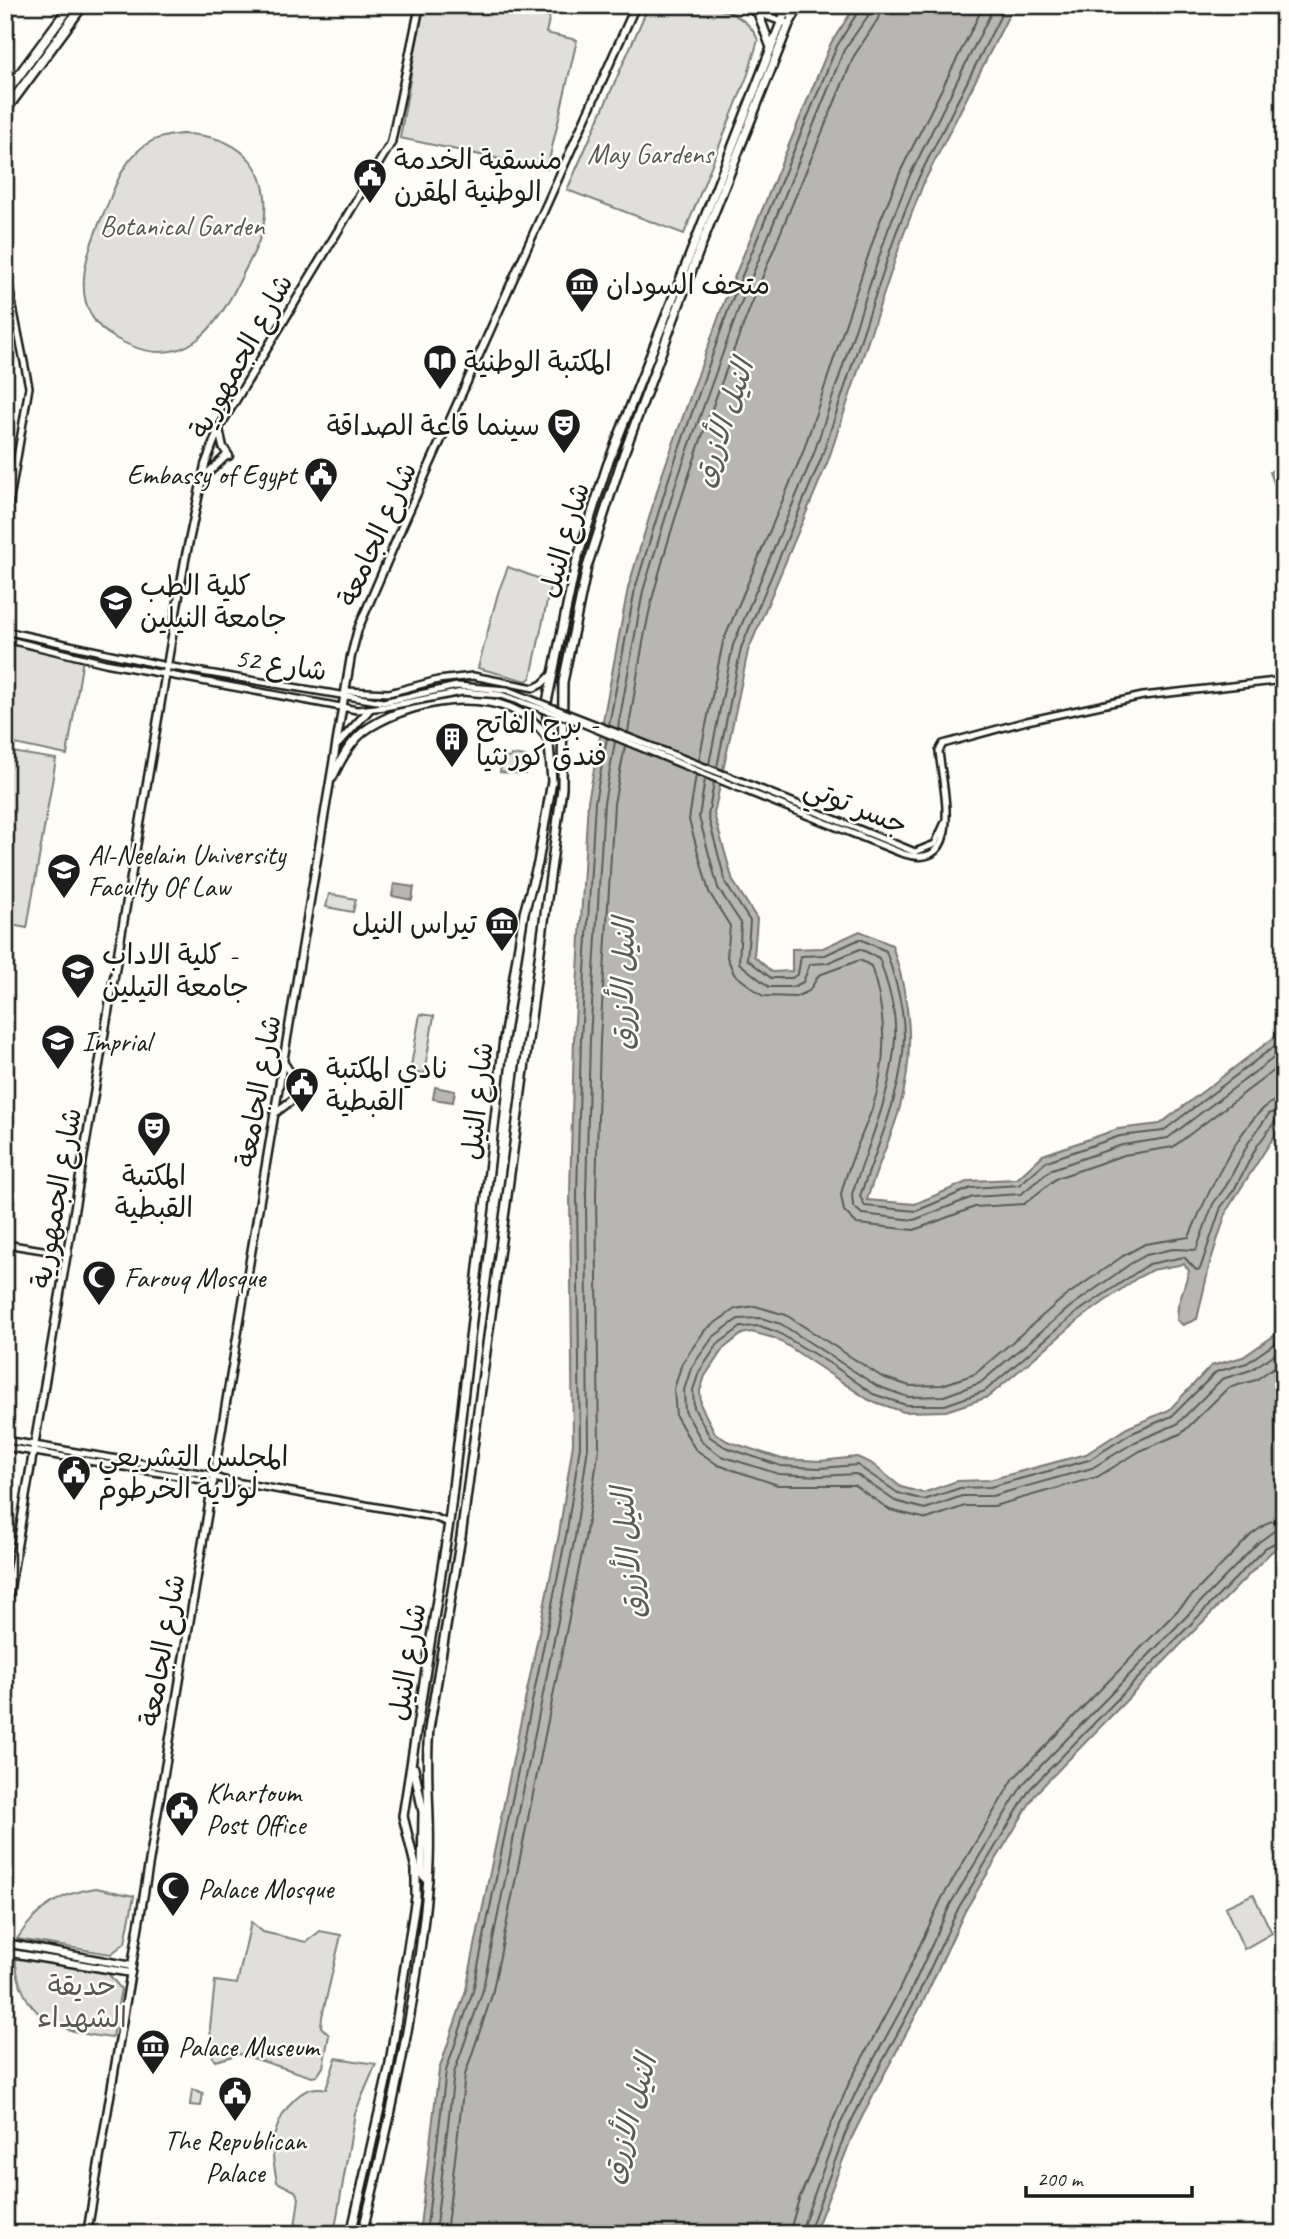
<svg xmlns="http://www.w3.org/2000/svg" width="1289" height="2239" font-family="Caveat,'Playpen Sans Arabic',sans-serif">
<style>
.green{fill:#e0dfdb;stroke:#7e7e7c;stroke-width:2}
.water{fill:#b7b6b2;stroke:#797876;stroke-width:2}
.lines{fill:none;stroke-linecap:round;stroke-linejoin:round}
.shore{stroke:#5a5a58;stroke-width:2}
.tertiary-casing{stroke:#1c1c1c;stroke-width:10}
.secondary-casing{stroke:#1c1c1c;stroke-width:11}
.primary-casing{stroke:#1c1c1c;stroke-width:12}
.trunk-casing{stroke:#1c1c1c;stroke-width:13}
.tertiary{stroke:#fdfcf7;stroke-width:5}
.secondary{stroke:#fdfcf7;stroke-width:6}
.primary{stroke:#fdfcf7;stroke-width:7}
.trunk{stroke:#fdfcf7;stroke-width:8}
.tertiary-bridge-casing{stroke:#1c1c1c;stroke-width:10;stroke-linecap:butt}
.tertiary-bridge{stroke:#fdfcf7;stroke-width:5}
.labels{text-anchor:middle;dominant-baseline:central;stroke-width:5;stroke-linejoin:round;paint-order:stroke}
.park-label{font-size:28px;fill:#575655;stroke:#fdfcf7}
.poi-label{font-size:28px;fill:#1c1c1c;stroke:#fdfcf7;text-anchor:start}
.street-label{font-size:28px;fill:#1c1c1c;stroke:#fdfcf7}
.water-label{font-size:30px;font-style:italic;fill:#5a5a58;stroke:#fdfcf7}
</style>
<rect width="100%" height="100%" fill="#fdfcf7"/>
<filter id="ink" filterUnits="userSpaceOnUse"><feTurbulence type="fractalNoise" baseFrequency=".0143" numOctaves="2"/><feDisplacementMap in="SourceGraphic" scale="14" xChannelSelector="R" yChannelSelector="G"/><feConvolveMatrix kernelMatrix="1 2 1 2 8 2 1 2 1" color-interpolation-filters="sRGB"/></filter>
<g filter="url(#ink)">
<g class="green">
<path d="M423,5H552L546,33L577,40L547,169L400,138Z"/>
<path d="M649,5C688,5 741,0 758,40L748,74L684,234L567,190Z"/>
<path d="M181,134C237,134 273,165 264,223C261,240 252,257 244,272C217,329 184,377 115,338C63,309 87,248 107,206C115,186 122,166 138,151C151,138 165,136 181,134Z"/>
<path d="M1284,461V510L1270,472Z"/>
<path d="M508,567L551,583L531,677L527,681L478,668L498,593Z"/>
<path d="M5,642L83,659L67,755L5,742Z"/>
<path d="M5,751L56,759L27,928L5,924Z"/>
<path d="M511,755L527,757L525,774L500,772L502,757L510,758Z"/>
<path d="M329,894L356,899L353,912L326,907Z"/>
<path d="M420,1014L434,1016L424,1074L410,1072Z"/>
<path d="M96,1888L134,1896L125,1943L111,1954L17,1939C37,1908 60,1893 96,1888Z"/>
<path d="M1253,1894L1272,1933L1244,1949L1225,1907Z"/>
<path d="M251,1922L263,1932L306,1942L320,1931L341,1935L322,2017L321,2027L329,2035L323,2067L317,2076L312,2077L240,2054L215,2061L213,2058L210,2028L215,1981L237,1984Z"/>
<path d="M15,1955L107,1972L121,1989L112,2038C57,2032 19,2018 15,1955Z"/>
<path d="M336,2058L376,2064L355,2113L334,2234H294L299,2198L295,2191L277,2182C275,2169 271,2156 273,2143C276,2118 298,2082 326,2089Z"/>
<path d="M192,2089L203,2093L201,2106L190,2105Z"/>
</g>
<g class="water">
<path d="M856,5H1014L924,182L903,236L828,461L748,651L714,814L733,881L757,919L754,956L772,972L792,971V949L823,948L860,931L892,945C911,1003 916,1054 898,1114C889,1143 875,1171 867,1200L915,1204L969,1181L1017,1179L1043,1155L1118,1129L1160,1124L1284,1030V1121L1227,1210L1210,1263L1197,1319L1183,1325L1177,1320L1178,1306L1189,1271L1184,1264L1152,1270L1137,1278L1080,1319L988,1397L946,1411L904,1412L869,1400L788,1346L774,1338L751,1332L742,1334L723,1349L705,1376L700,1391L701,1406L715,1433L727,1441L782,1459L820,1461L857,1457L871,1463L901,1487L923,1493L957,1481L989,1480L1086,1454L1127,1428L1169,1410L1211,1366L1243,1357L1284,1329V1543L1270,1553L1036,1793L965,1911L922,2004L873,2095L852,2137L814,2234H419L439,2070L466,1990L559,1534L573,1444L570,1194L574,1039L588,801L628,588L662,475L724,302L831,43Z"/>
<path d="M394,884L414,887L412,900L392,896Z"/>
<path d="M435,1087L455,1091L453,1102L433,1099Z"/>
</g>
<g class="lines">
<g class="shore">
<path d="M609,725L635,589L669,478L730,305L837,46L862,5"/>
<path d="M618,728L643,591L677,480L739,308L844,50L868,16L871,5"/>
<path d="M628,732C636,686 642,637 654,592C703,407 781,232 854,56L878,19L881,5"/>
<path d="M699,760L723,642L803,452L878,226L901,170L984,5"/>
<path d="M709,764L733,645L813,456L888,230L910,175L995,5"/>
<path d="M717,767L741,648L821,459L896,233L918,179L1006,5"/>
<path d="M696,775L689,820L709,892L730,926L727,957L734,974L763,996L795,997L809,991L819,975L860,960L871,966C886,1012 888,1061 872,1109C862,1137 847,1166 841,1195L844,1211L857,1224L914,1230L975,1207L1024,1204L1057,1178L1124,1155L1173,1147L1284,1063"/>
<path d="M705,779L699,817L718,888L741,923L739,963L769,987H793L803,982L810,964L827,963L860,949L879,958C887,982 897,1011 895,1038C892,1093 869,1143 852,1194L853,1206L862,1214L914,1220L973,1197L1021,1194L1052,1169L1122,1145L1168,1138L1284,1050"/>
<path d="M714,782L708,816L726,884L750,921L747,959L771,978H792L798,974L801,956L825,955L860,939L886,951C895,978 904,1007 904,1036C904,1088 877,1147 860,1196L865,1206L916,1211L971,1188L1019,1185L1047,1161L1120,1136L1163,1131L1284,1039"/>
<path d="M1284,1098C1248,1100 1202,1206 1189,1237L1145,1244L1123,1256L1063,1298L975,1374L942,1385L910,1386L882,1377L786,1315L755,1306L735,1309L705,1330L682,1363L674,1389L676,1416L695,1449L718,1465L778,1485H854L890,1510L927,1519L965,1506H994L1097,1477L1140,1451L1182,1433L1228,1388L1256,1380L1284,1360"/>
<path d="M1284,1109L1269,1114L1249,1142L1226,1186L1213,1204L1196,1250L1173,1249L1146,1255L1130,1264L1070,1307L980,1383L944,1396L908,1397L877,1386L781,1324L761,1318L738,1319L713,1337L691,1368L684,1390L685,1411L703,1443L721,1456L779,1474L820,1476L856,1474L895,1501L925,1509L962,1496H992L1092,1468L1135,1442L1177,1424L1222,1379L1251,1370L1284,1348"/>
<path d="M1284,1118L1276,1120L1257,1146L1234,1190L1221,1207L1200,1269L1196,1270L1184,1257L1149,1264L1076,1313L985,1391L945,1405H906L873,1394L834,1366L777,1332L760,1326L741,1327L718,1344L699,1372L693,1390L694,1408L710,1437L725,1447L781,1466L820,1468L857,1465L898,1493L924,1500L960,1488L990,1487L1089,1460L1130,1434L1172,1416L1216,1372L1247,1363L1284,1337"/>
<path d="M426,2234L446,2071L473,1991L566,1536L580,1446L577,1194L581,1039L595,802L607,738"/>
<path d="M435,2234L454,2073L482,1993L575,1537L588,1447L586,1194L590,1039L604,803L615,742"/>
<path d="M446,2234L465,2075L492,1995L585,1539L599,1448L596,1194L600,1040L614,804L625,746"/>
<path d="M789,2234L799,2199L849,2083L898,1992L942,1898L1014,1778L1252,1534L1269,1522L1284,1519"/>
<path d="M800,2234L837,2131L858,2088L908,1997L951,1903L1023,1784L1259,1542L1274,1531L1284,1529"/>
<path d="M808,2234L845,2134L866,2092L915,2001L959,1907L1030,1789L1265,1548L1284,1538"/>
</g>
<g class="tertiary-casing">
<g id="tertiary">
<path d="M5,267L29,387L5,529"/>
<path d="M5,631L166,666L383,702"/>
<path d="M5,639L105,663L357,710L385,707"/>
<path d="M345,691L389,693L438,680L473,676L534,688L542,684L553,673"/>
<path d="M738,780L915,852L935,844L946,820"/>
<path d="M734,786L901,853C967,875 942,785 939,751L943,744L1027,721L1143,696L1284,680"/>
<path d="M5,1244L68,1254"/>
<path d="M5,1440L206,1474L224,1480L433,1517L449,1523"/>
<path d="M5,1447L214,1482"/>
</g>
</g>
<g class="secondary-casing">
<g id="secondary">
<path d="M738,5L786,23"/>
<path d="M761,5L788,14"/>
<path d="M219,429L223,447L229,456"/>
<path d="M202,479L226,456"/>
<path d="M338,744L369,710"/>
<path d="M275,1113L303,1092L284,1063"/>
<path d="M5,1617L185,560L205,465L219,428L391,143L420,5"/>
<path d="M5,1943L132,1966"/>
<path d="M5,1952L131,1973"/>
<path d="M87,2234L351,656L358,629L401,529L636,5"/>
</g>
</g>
<g class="primary-casing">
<g id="primary">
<path d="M758,13L770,45"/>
<path d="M332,778C341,759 352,738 370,727C419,696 510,683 547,737"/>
<path d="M414,1768L423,1812L422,1874L428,1880"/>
<path d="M351,2234L389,2069L416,1897V1869L403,1816L449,1523L504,1039L524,913L538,863L552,781L546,707L576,563L607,466L788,5"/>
<path d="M362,2234C391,2117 418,1998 428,1878C433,1828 424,1778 429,1729L461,1537L562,788L563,682L587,567L623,456L699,251L789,24L800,5"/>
</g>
</g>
<g class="trunk-casing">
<g id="trunk">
<path d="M5,94L71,5"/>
<path d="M5,111L83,5"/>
</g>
</g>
<use href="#tertiary" class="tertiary"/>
<use href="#secondary" class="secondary"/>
<use href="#primary" class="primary"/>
<use href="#trunk" class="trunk"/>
<g class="tertiary-bridge-casing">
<g id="tertiary-bridge">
<path d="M383,702L457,686L507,690L738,780"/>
<path d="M385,707L462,692L501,695L574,720L734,786"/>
</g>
</g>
<use href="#tertiary-bridge" class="tertiary-bridge"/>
</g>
</g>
<defs>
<g id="civic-pin" transform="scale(1.75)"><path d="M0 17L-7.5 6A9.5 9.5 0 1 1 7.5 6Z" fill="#1c1c1c" stroke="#fdfcf7"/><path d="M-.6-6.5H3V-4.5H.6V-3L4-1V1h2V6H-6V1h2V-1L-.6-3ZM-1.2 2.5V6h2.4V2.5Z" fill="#fff"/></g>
<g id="museum-pin" transform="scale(1.75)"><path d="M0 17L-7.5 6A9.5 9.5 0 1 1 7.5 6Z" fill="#1c1c1c" stroke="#fdfcf7"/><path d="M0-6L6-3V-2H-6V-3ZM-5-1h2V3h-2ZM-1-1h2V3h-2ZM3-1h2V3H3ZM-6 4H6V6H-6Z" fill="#fff"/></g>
<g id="library-pin" transform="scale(1.75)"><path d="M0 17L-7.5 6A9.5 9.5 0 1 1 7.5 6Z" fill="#1c1c1c" stroke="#fdfcf7"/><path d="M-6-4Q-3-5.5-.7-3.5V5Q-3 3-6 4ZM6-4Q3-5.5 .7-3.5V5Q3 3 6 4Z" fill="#fff"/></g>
<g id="theatre-pin" transform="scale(1.75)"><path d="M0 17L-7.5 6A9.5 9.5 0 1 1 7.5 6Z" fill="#1c1c1c" stroke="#fdfcf7"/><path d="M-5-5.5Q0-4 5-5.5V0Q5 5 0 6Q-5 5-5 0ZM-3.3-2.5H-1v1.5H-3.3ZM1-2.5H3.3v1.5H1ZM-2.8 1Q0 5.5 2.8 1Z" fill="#fff"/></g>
<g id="university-pin" transform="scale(1.75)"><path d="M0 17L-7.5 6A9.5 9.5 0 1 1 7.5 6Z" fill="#1c1c1c" stroke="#fdfcf7"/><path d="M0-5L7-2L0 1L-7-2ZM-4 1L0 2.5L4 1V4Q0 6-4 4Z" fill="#fff"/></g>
<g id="building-pin" transform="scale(1.75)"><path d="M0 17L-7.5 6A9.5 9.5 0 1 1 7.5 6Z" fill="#1c1c1c" stroke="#fdfcf7"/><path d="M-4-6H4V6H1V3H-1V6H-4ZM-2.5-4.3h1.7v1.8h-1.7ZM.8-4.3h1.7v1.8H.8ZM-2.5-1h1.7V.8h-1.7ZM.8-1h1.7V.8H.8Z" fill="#fff"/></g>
<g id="mosque-pin" transform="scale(1.75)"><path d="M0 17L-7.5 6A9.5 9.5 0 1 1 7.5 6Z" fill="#1c1c1c" stroke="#fdfcf7"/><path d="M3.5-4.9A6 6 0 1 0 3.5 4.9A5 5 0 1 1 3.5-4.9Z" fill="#fff"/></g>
</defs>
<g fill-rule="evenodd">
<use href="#civic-pin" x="370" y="175"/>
<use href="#museum-pin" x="582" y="284"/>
<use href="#library-pin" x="440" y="361"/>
<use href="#theatre-pin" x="564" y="425"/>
<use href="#civic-pin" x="321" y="474"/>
<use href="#university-pin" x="116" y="601"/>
<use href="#building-pin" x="452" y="739"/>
<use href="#university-pin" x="64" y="870"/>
<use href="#museum-pin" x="502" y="923"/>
<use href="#university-pin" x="78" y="970"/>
<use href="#university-pin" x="58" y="1041"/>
<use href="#civic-pin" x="302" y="1084"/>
<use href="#theatre-pin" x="154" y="1128"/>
<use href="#mosque-pin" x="99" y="1277"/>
<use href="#civic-pin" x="74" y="1472"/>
<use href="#civic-pin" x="182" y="1808"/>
<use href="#mosque-pin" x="173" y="1888"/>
<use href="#museum-pin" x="153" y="2046"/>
<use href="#civic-pin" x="235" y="2093"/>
</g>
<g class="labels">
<g class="park-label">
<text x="650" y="153">May Gardens</text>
<text x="182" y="225">Botanical Garden</text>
<text x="82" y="1985">حديقة<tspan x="82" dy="32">الشهداء</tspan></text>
</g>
<g class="poi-label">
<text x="394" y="159">منسقية الخدمة<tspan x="394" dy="32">الوطنية المقرن</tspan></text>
<text x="606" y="284">متحف السودان</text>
<text x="464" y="361">المكتبة الوطنية</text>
<text x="540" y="425" text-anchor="end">سينما قاعة الصداقة</text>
<text x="296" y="474" text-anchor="end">Embassy of Egypt</text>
<text x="140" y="585">كلية الطب<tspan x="140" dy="32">جامعة النيلين</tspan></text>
<text x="476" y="723">برج الفاتح -<tspan x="476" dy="32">فندق كورنثيا</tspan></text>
<text x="88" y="854">Al-Neelain University<tspan x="88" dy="32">Faculty Of Law</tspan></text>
<text x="477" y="923" text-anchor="end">تيراس النيل</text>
<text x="102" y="954">كلية الاداب -<tspan x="102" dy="32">جامعة التيلين</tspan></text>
<text x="82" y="1041">Imprial</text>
<text x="326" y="1068">نادي المكتبة<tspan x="326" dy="32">القبطية</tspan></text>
<text x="154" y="1175" text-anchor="middle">المكتبة<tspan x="154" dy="32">القبطية</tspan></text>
<text x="124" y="1277">Farouq Mosque</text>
<text x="98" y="1456">المجلس التشريعي<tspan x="98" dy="32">لولاية الخرطوم</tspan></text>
<text x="206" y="1792">Khartoum<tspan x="206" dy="32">Post Office</tspan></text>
<text x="198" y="1888">Palace Mosque</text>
<text x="178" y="2046">Palace Museum</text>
<text x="235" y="2140" text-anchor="middle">The Republican<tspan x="235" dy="32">Palace</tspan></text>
</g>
<g class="street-label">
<text transform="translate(241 356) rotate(-61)">شارع الجمهورية</text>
<text transform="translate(377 534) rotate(-66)">شارع الجامعة</text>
<text transform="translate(564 540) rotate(-74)">شارع النيل</text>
<text transform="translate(281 664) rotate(9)">شارع 52</text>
<text transform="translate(856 806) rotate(22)">جسر توتي</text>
<text transform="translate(258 1091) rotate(-80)">شارع الجامعة</text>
<text transform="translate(477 1101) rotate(-84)">شارع النيل</text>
<text transform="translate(56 1198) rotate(-80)">شارع الجمهورية</text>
<text transform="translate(162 1650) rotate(-80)">شارع الجامعة</text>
<text transform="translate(407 1662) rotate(-81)">شارع النيل</text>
</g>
<g class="water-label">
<text transform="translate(723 423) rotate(-71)">النيل الأزرق</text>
<text transform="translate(623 984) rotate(-89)">النيل الأزرق</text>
<text transform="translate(628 1553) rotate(-95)">النيل الأزرق</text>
<text transform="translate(629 2119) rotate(-74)">النيل الأزرق</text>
</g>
</g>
<rect width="1289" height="2239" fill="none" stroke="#fdfcf7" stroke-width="28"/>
<rect x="14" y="14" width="1261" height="2211" fill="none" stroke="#1c1c1c" stroke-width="2.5" filter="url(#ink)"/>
<path d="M1026 2186v10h166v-10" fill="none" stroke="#1c1c1c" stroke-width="3.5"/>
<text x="1037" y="2186" font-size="21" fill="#1c1c1c" stroke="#fdfcf7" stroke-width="5" paint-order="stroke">200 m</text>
</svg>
